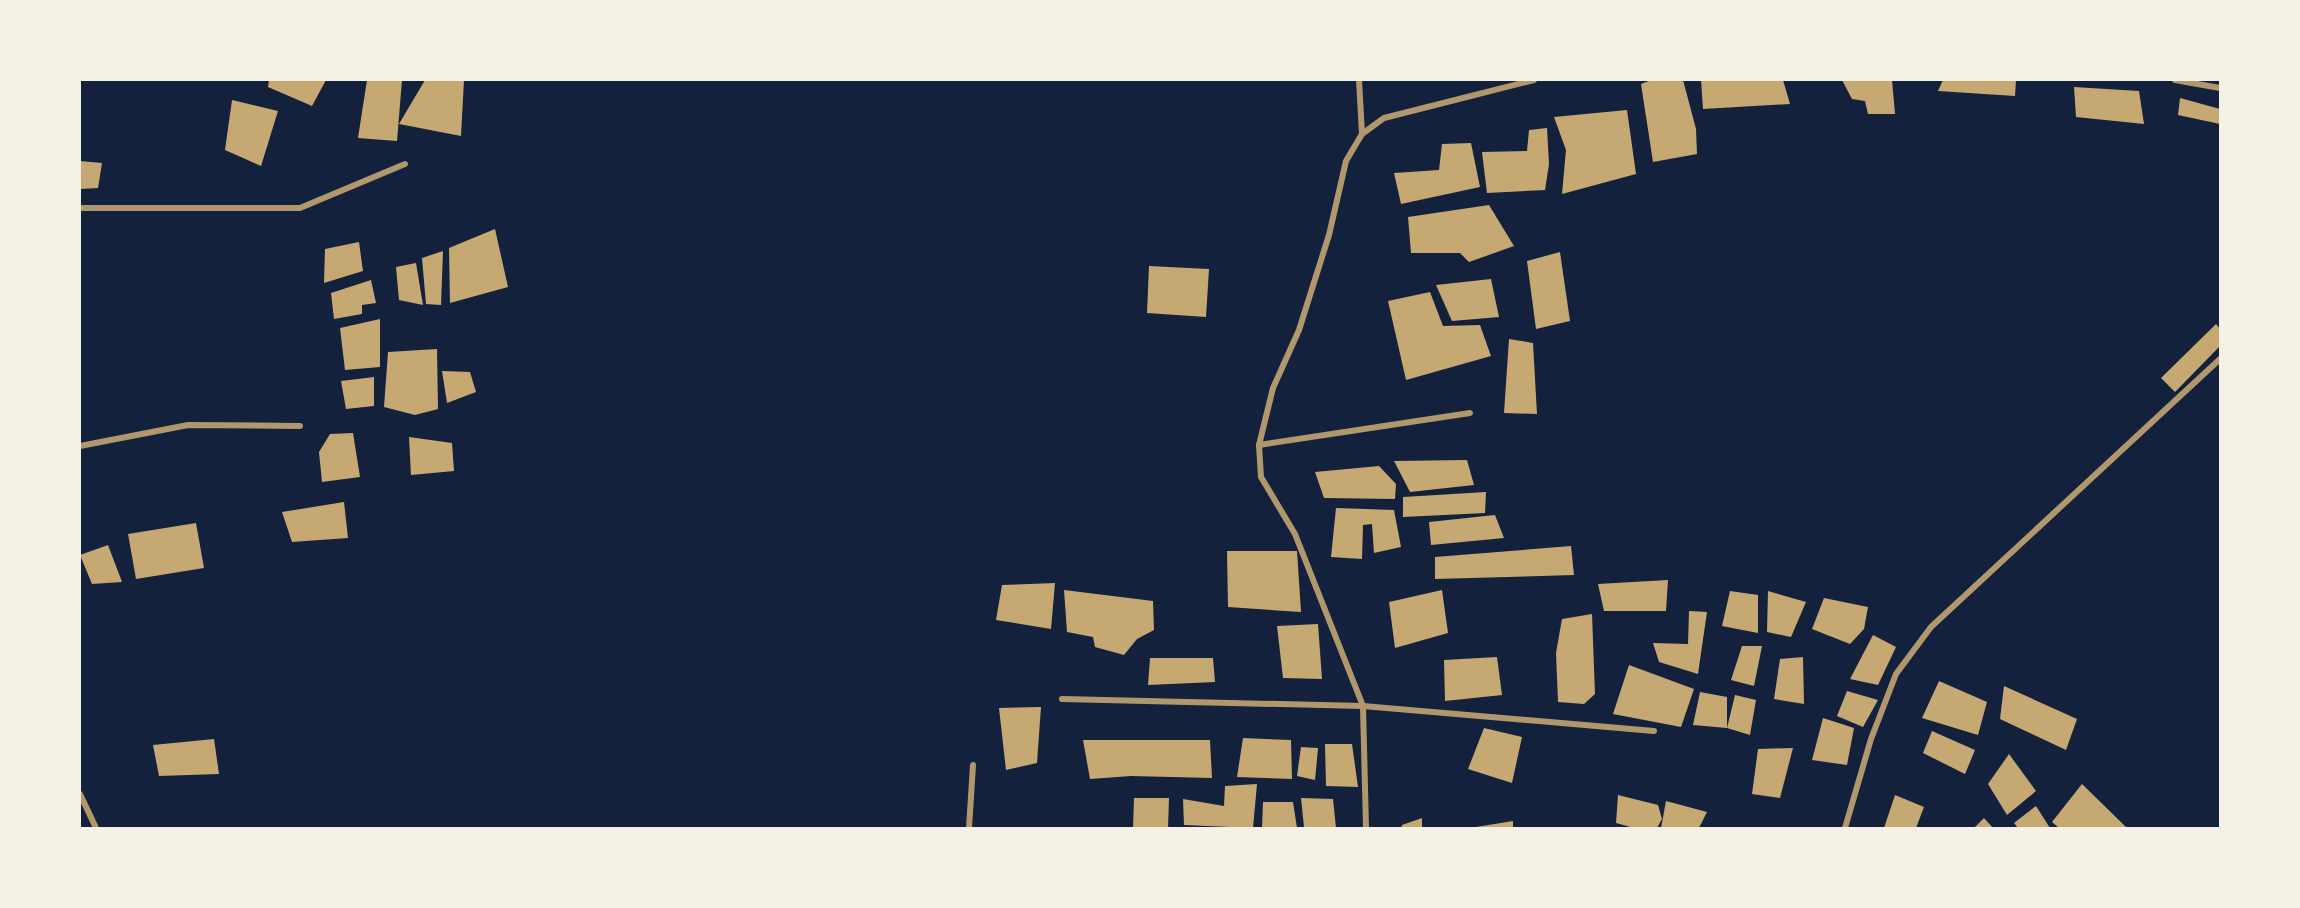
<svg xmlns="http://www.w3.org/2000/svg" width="2300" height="908" font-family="Cabin,sans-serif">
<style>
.building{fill:#c6a872}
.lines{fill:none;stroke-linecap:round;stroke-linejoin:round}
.minor{stroke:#b1986c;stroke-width:6}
</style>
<rect width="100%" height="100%" fill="#14213d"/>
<g class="building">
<path d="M269,80H326L312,106L268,87Z"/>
<path d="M367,80H402L397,141L358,138Z"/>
<path d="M425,80H464L461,136L399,124Z"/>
<path d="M1651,80H1683L1696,129L1697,154L1653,162L1641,84Z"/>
<path d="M1701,80H1783L1790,104L1703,109Z"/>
<path d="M1842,80H1892L1895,114H1868L1865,101L1852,99Z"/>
<path d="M1943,80H2016L2015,96L1938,91Z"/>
<path d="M2074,87L2139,91L2144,124L2076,117Z"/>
<path d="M2180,98L2220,109V124L2178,115Z"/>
<path d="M232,100L278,111L261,166L225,150Z"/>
<path d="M1627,110L1636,174L1562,194L1566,150L1554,117Z"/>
<path d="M1547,128L1549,164L1545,190L1487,193L1482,152L1527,151L1529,130Z"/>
<path d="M1471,143L1480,187L1401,204L1394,173L1439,170L1442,144Z"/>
<path d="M80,161L102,163L98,188L80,189Z"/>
<path d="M1489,205L1514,246L1469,262L1460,253H1411L1408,217Z"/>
<path d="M495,229L508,287L450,303L449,248Z"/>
<path d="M359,242L363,271L324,283L325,249Z"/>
<path d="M443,251L441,305L426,304L422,258Z"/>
<path d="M1560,252L1570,321L1536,329L1527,261Z"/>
<path d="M416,263L423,305L399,300L396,267Z"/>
<path d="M1149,266L1209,269L1206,317L1147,313Z"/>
<path d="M1491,279L1499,317L1452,321L1436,285Z"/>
<path d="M371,280L376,303L362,305V314L334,319L331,293Z"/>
<path d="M1430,292L1443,326L1480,325L1491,356L1406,380L1388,301Z"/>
<path d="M380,319V367L345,370L340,328Z"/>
<path d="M2216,324L2220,329V346L2175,392L2161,378Z"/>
<path d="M1509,339L1533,343L1537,414L1504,413Z"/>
<path d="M437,349L438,409L415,415L384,407L388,352Z"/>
<path d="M442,371L470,372L476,392L447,403Z"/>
<path d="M374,377V406L346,409L341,381Z"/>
<path d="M353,433L360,477L322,482L319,452L330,434Z"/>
<path d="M409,437L452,443L454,471L411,475Z"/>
<path d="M1467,460L1474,485L1410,492L1394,461Z"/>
<path d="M1379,466L1396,484L1395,499L1324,498L1315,472Z"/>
<path d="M1486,492L1485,513L1403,517V497Z"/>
<path d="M344,502L348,538L292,542L282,512Z"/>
<path d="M1336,508L1394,510L1401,547L1374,553L1372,524L1363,525L1362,559L1331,557Z"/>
<path d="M1495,515L1504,538L1431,545L1429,522Z"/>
<path d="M196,523L204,568L136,579L128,534Z"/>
<path d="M108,545L122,582L92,584L80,555Z"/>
<path d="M1571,546L1574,575L1435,579V557Z"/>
<path d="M1227,551H1297L1301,612L1228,607Z"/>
<path d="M1668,580L1666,611H1604L1598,584Z"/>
<path d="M1055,583L1051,629L996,620L1002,585Z"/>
<path d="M1064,590L1153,601L1154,630L1137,639L1124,655L1095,647L1093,637L1067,632Z"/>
<path d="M1442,590L1448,633L1395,648L1389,602Z"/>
<path d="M1730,591L1758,595V633L1722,626Z"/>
<path d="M1768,591L1806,602L1791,637L1767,632Z"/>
<path d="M1824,598L1868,607L1864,629L1850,644L1812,629Z"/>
<path d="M1689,611L1707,612L1698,674L1659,662L1653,643L1688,644Z"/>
<path d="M1592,614L1595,694L1584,704L1558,702L1556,653L1562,619Z"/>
<path d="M1318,624L1322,679L1283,678L1277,626Z"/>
<path d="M1873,635L1896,647L1878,685L1850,679Z"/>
<path d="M1742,646H1762L1754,686L1731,680Z"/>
<path d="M1497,657L1502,695L1445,701L1444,660Z"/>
<path d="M1803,657L1804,704L1774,699L1780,659Z"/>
<path d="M1150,658H1213L1215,682L1148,685Z"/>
<path d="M1629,665L1694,689L1681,727L1613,714Z"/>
<path d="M1939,681L1987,702L1978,735L1922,718Z"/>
<path d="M2004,686L2077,719L2066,750L2000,719Z"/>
<path d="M1847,691L1878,700L1863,727L1837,716Z"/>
<path d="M1700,692L1727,697V728L1693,725Z"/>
<path d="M1735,695L1756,700L1750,735L1727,728Z"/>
<path d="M1041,707L1037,763L1006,770L999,708Z"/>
<path d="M1823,718L1854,728L1847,765L1812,760Z"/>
<path d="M1484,728L1522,737L1512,783L1468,769Z"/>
<path d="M1932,731L1975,750L1965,774L1923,753Z"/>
<path d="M1243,738L1291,740L1292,779L1237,777Z"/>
<path d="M214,739L219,774L159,776L153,745Z"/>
<path d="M1083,740H1210L1212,778L1131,776L1090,779Z"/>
<path d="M1325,744H1352L1358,787L1326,786Z"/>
<path d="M1301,747L1318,748L1315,780L1297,776Z"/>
<path d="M1793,748L1780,798L1752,794L1758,749Z"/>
<path d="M2009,754L2036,791L2007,815L1988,784Z"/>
<path d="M1257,784L1253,828L1184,825L1183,799L1224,806L1225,786Z"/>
<path d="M2082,784L2126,827L2059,828L2052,822Z"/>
<path d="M1618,795L1658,805L1662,819L1657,828H1634L1616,823Z"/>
<path d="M1895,795L1924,807L1916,828H1884Z"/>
<path d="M1134,798H1169L1168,828H1133Z"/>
<path d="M1301,798L1333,799L1336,828L1304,827Z"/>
<path d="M1666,801L1707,812L1700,826L1698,828H1661Z"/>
<path d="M1263,802H1293L1297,828H1262Z"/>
<path d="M2036,806L2050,828H2018L2014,823Z"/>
<path d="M1422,818V828H1401L1402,825Z"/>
<path d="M1984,818L1993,828H1974Z"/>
<path d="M1513,821V828H1476V827Z"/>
</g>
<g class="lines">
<g class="minor">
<path d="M1359,80L1362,134"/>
<path d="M2175,80L2220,88"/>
<path d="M80,208H300L405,164"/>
<path d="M1259,445L1470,413"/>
<path d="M80,446L188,425L300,426"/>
<path d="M1062,699L1363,706L1654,731"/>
<path d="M80,794L96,828"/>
<path d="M969,828L973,765"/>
<path d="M1366,828L1363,706L1295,534L1261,477L1259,445L1273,388L1299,330L1329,235L1346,161L1362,134L1384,118L1534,80"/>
<path d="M1845,828L1871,739L1896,674L1931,627L2220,359"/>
</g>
</g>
<rect width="2300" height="908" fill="none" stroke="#f6f1e7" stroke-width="162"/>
</svg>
